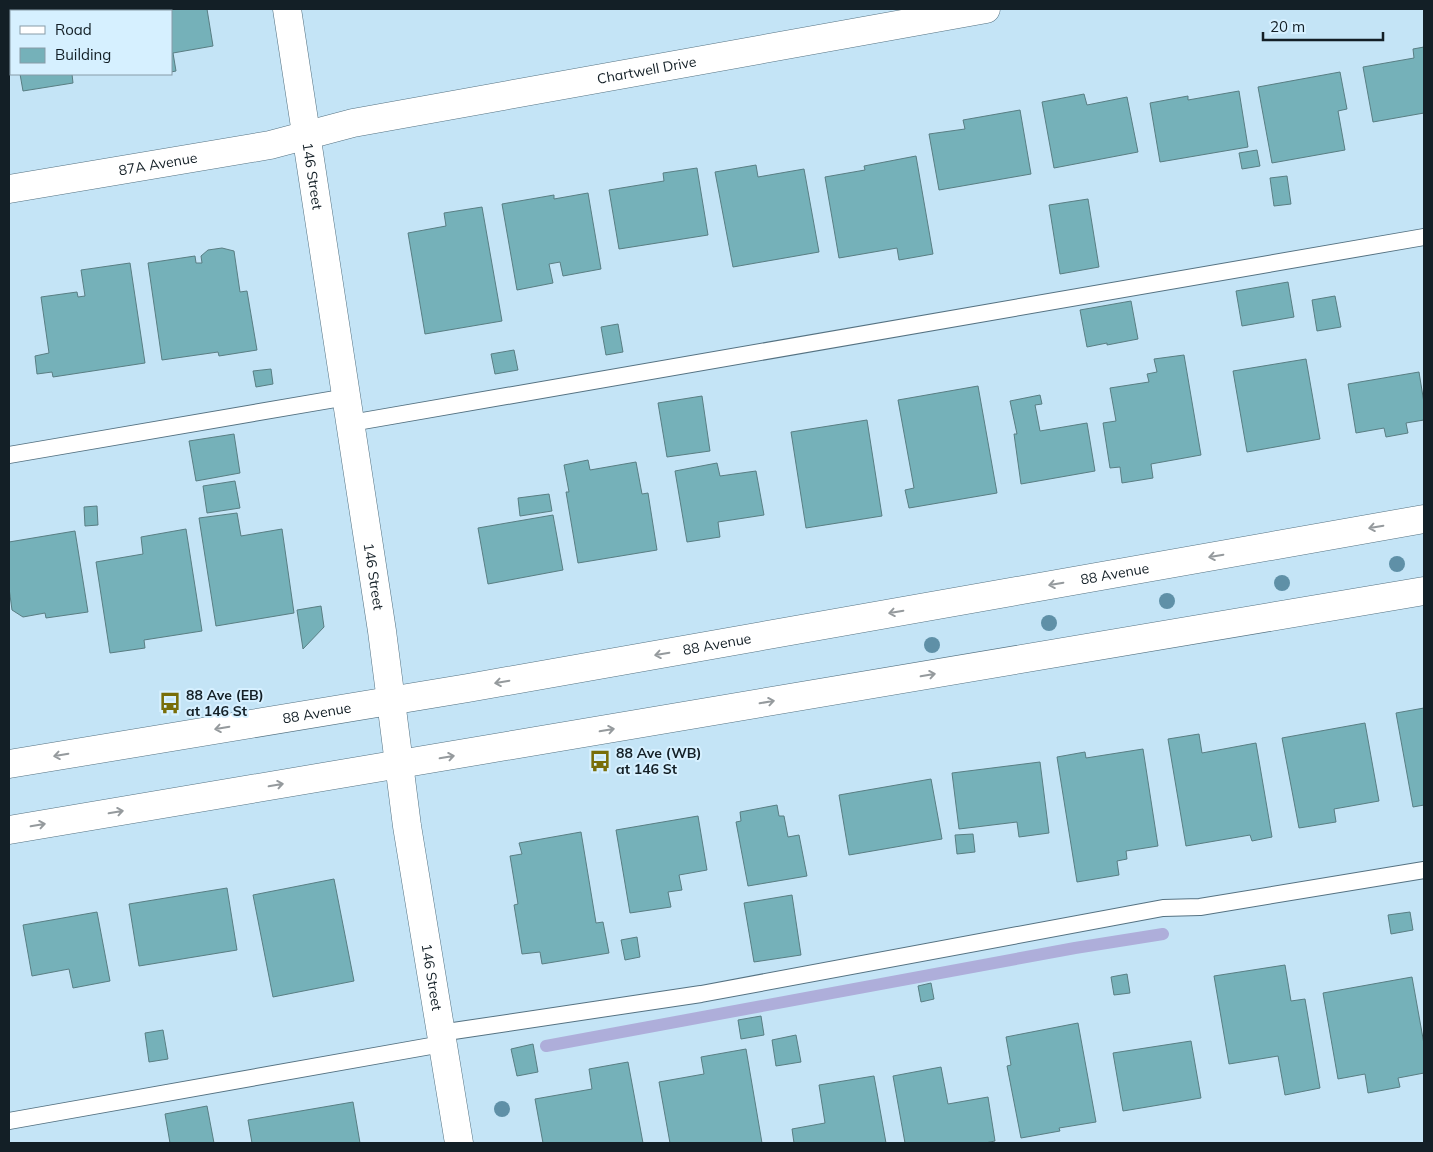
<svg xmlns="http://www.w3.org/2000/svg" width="1433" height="1152" font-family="Mulish,sans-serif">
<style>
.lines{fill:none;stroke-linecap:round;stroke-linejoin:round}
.stream{stroke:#aeaeda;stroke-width:12}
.building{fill:#75b1b9;stroke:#597e83}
.service-casing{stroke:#557282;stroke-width:18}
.minor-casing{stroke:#557282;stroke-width:29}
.secondary-casing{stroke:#557282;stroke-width:29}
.service{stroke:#fff;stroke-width:16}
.minor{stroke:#fff;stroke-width:28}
.secondary{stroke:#fff;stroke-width:28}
.tree{fill:#5f90a7}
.oneway{stroke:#959a9d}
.labels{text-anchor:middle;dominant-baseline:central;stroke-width:4;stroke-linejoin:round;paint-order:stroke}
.street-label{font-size:14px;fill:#131f26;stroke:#d6f0ff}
.poi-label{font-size:14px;font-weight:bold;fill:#131f26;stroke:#d6f0ff;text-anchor:start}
</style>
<rect width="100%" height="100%" fill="#c4e4f6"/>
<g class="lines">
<path class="stream" d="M546,1046L1075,948L1163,934"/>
</g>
<g class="building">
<path d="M9,9H108L109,11H11V20Z"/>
<path d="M124,9H207L213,46L173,53L176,71L171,72V11H125Z"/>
<path d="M1424,47V113L1373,122L1363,67L1414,58L1413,49Z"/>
<path d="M1340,72L1347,109L1338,111L1345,150L1272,163L1258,87Z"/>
<path d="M20,74H72L73,83L23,91Z"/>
<path d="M1239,91L1248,147L1160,162L1150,103L1188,96V100Z"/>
<path d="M1084,94L1087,105L1127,97L1138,152L1054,168L1042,102Z"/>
<path d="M1020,110L1031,174L939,190L929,134L965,129L963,120Z"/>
<path d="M1257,150L1260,166L1242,169L1239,153Z"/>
<path d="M916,156L933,254L899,260L897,248L839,258L825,177L865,170L864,166Z"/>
<path d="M756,165L758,177L804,169L819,252L733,267L715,172Z"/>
<path d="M697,168L708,235L619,249L609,190L664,181L663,173Z"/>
<path d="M1287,176L1291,204L1274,206L1270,178Z"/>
<path d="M588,193L601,269L563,276L560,262L549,264L553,283L517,290L502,204L554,195V199Z"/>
<path d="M1088,199L1099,267L1060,274L1049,205Z"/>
<path d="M482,207L502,321L425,334L408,233L446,226L444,213Z"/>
<path d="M222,248L234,251L240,292L247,291L257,350L219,356L218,352L162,360L148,263L195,256L196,263H202L201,256L208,250Z"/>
<path d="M130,263L145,363L53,377L52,372L37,374L35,356L49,353L41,297L77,292L78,297L85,296L81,270Z"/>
<path d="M1288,282L1294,317L1242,326L1236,291Z"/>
<path d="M1335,296L1341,327L1317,331L1312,300Z"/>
<path d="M1131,301L1138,339L1107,345V343L1087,347L1080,310Z"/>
<path d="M618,324L623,352L606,355L601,327Z"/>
<path d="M514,350L518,370L495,374L491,354Z"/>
<path d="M1184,355L1201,455L1151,464L1153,478L1122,483L1120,467L1110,468L1103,423L1116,421L1110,388L1149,382L1147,374L1157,372L1154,359Z"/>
<path d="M1306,359L1320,439L1247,452L1233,371Z"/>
<path d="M271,369L273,384L256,387L253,371Z"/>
<path d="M1419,372L1424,403V420L1406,423L1408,433L1386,437L1384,428L1356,433L1348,384Z"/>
<path d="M978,386L997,493L909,508L905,490L914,488L898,400Z"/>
<path d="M1040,395L1042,404L1035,405L1040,431L1087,423L1095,471L1021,484L1014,434H1017L1010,401Z"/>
<path d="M702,396L710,451L667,457L658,403Z"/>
<path d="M867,420L882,516L806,528L791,432Z"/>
<path d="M234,434L240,473L196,481L189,441Z"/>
<path d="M588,460L590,470L636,462L642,494L648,493L657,550L578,563L566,492H569L564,465Z"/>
<path d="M717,463L720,476L756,471L764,515L718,522L720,537L687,542L675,471Z"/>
<path d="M235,481L240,508L207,513L203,486Z"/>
<path d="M549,494L552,511L520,516L518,498Z"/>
<path d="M97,506L98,525L85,526L84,507Z"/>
<path d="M237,513L241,536L282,529L294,613L216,626L199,518Z"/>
<path d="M553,515L563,570L488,584L478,528Z"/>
<path d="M186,529L202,631L144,640L145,648L110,653L96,562L143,554L141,537Z"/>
<path d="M75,531L88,612L46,618L45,613L23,617L12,610L9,588V542Z"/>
<path d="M321,606L324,627L303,649L297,610Z"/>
<path d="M1424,708V805L1413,807L1396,713Z"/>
<path d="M1365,723L1379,801L1334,809L1336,822L1299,828L1282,738Z"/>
<path d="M1199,734L1202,753L1256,743L1272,837L1252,841L1250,835L1186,846L1168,739Z"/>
<path d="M1143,749L1158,846L1126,851L1127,859L1117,861L1119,875L1077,882L1057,757L1085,752L1086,758Z"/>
<path d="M1040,762L1049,833L1019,837L1017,822L959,829L952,773Z"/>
<path d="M931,779L942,839L849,855L839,795Z"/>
<path d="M777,805L779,816H784L788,837L799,835L807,876L748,886L736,822L741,821L740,812Z"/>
<path d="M698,816L707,870L679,875L682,890L668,892L671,907L630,913L616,830Z"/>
<path d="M581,832L596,923L603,922L609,953L542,964L540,952L522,954L514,905L518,904L510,856L522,854L519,843Z"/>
<path d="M973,834L975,852L957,854L955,835Z"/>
<path d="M334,879L354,981L273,997L253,895Z"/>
<path d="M227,888L237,950L139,966L129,904Z"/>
<path d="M792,895L801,955L754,962L744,903Z"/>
<path d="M97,912L110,981L73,988L69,969L32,976L23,925Z"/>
<path d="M1410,912L1413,930L1391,934L1388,915Z"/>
<path d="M637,937L640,957L625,960L621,940Z"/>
<path d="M1285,965L1291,1001L1305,999L1320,1088L1285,1095L1278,1056L1229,1064L1214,976Z"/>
<path d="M1127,974L1130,993L1114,995L1111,977Z"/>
<path d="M1412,977L1424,1044V1073L1398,1078L1400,1087L1368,1093L1365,1074L1338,1079L1323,993Z"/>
<path d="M931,983L934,999L921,1002L918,986Z"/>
<path d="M761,1016L764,1035L741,1039L738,1020Z"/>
<path d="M1078,1023L1096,1122L1059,1128L1060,1131L1021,1138L1007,1066L1011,1065L1006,1037Z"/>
<path d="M163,1030L168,1059L149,1062L145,1033Z"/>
<path d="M796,1035L801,1062L776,1066L772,1040Z"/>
<path d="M1191,1041L1201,1098L1123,1111L1113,1053Z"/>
<path d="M533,1044L538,1072L517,1076L511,1049Z"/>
<path d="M746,1049L762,1143H670L659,1082L704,1074L701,1057Z"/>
<path d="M628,1062L643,1143H543L535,1099L592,1089L589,1069Z"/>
<path d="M941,1067L948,1104L988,1097L995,1141L985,1143H905L893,1076Z"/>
<path d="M874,1076L886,1143H794L792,1129L825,1123L819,1085Z"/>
<path d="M353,1102L360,1143H252L248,1120Z"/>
<path d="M207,1106L214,1143H170L165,1114Z"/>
</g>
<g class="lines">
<g class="service-casing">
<g id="service">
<path d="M351,423L1424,237"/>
<path d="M9,455L347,397"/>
<path d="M440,1033L701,994L1163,908L1200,907L1424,870"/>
<path d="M9,1121L442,1044"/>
</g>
</g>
<g class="minor-casing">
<g id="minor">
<path id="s1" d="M287,9L382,631L407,826L459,1143"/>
<path id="s2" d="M9,189L270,145L353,123L986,9"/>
</g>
</g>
<g class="secondary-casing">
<g id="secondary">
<path id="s3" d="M9,764L468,688L1424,519"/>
<path d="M9,830L1424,591"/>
</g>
</g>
<use href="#service" class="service"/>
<use href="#minor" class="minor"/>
<use href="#secondary" class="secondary"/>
</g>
<g class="tree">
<circle cx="1397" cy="564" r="8"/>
<circle cx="1282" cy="583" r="8"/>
<circle cx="1167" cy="601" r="8"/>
<circle cx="1049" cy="623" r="8"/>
<circle cx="932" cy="645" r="8"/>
<circle cx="502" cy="1109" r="8"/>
</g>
<defs><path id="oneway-shaft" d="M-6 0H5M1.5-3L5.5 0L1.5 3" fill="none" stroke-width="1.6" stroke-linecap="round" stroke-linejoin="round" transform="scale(1.25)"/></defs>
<g class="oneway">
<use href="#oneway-shaft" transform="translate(1376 527) rotate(170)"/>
<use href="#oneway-shaft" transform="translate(1216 556) rotate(170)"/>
<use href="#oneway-shaft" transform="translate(1056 584) rotate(170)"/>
<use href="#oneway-shaft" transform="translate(896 612) rotate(170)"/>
<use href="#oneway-shaft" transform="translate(662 654) rotate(170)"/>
<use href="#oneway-shaft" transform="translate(928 675) rotate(-10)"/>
<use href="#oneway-shaft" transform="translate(502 682) rotate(170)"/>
<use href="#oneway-shaft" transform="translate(767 702) rotate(-10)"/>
<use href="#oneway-shaft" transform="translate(222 728) rotate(170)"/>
<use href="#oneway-shaft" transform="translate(607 730) rotate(-10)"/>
<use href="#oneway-shaft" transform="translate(61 755) rotate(170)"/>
<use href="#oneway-shaft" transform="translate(447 757) rotate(-10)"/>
<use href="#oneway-shaft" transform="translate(276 785) rotate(-10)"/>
<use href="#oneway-shaft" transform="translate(116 812) rotate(-10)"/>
<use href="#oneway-shaft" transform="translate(38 825) rotate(-10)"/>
</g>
<defs>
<g id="bus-bare" transform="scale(1.725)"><path d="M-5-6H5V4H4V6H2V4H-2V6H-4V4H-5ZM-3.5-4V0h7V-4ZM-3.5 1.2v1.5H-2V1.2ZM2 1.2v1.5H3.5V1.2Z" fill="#786d09" stroke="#d6f0ff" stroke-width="2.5" paint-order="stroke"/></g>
</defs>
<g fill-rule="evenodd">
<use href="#bus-bare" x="170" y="703"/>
<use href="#bus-bare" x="600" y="761"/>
</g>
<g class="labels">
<g class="street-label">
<text stroke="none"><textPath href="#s2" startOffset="649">Chartwell Drive</textPath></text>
<text stroke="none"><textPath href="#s2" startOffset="151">87A Avenue</textPath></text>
<text stroke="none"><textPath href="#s1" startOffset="169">146 Street</textPath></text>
<text stroke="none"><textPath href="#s3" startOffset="1122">88 Avenue</textPath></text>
<text stroke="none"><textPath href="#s1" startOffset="574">146 Street</textPath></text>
<text stroke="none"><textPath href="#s3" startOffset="718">88 Avenue</textPath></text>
<text stroke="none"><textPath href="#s3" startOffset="312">88 Avenue</textPath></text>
<text stroke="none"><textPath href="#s1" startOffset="979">146 Street</textPath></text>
</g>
<g class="poi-label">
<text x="186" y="695">88 Ave (EB)<tspan x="186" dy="16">at 146 St</tspan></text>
<text x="616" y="753">88 Ave (WB)<tspan x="616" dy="16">at 146 St</tspan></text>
</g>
</g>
<rect width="1433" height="1152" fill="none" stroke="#131f26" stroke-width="20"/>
<rect x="10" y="10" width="162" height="65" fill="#d6f0ff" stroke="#889ca8"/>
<rect x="20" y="26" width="25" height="8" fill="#ffffff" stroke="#889ca8"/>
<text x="55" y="35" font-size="15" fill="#131f26">Road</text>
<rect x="20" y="48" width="25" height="15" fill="#75b1b9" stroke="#889ca8"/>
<text x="55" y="60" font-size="15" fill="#131f26">Building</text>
<path d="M1263 32v8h120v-8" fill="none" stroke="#131f26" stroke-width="2.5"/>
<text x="1270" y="32" font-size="15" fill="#131f26" stroke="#d6f0ff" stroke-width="4" paint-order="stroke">20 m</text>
</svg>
